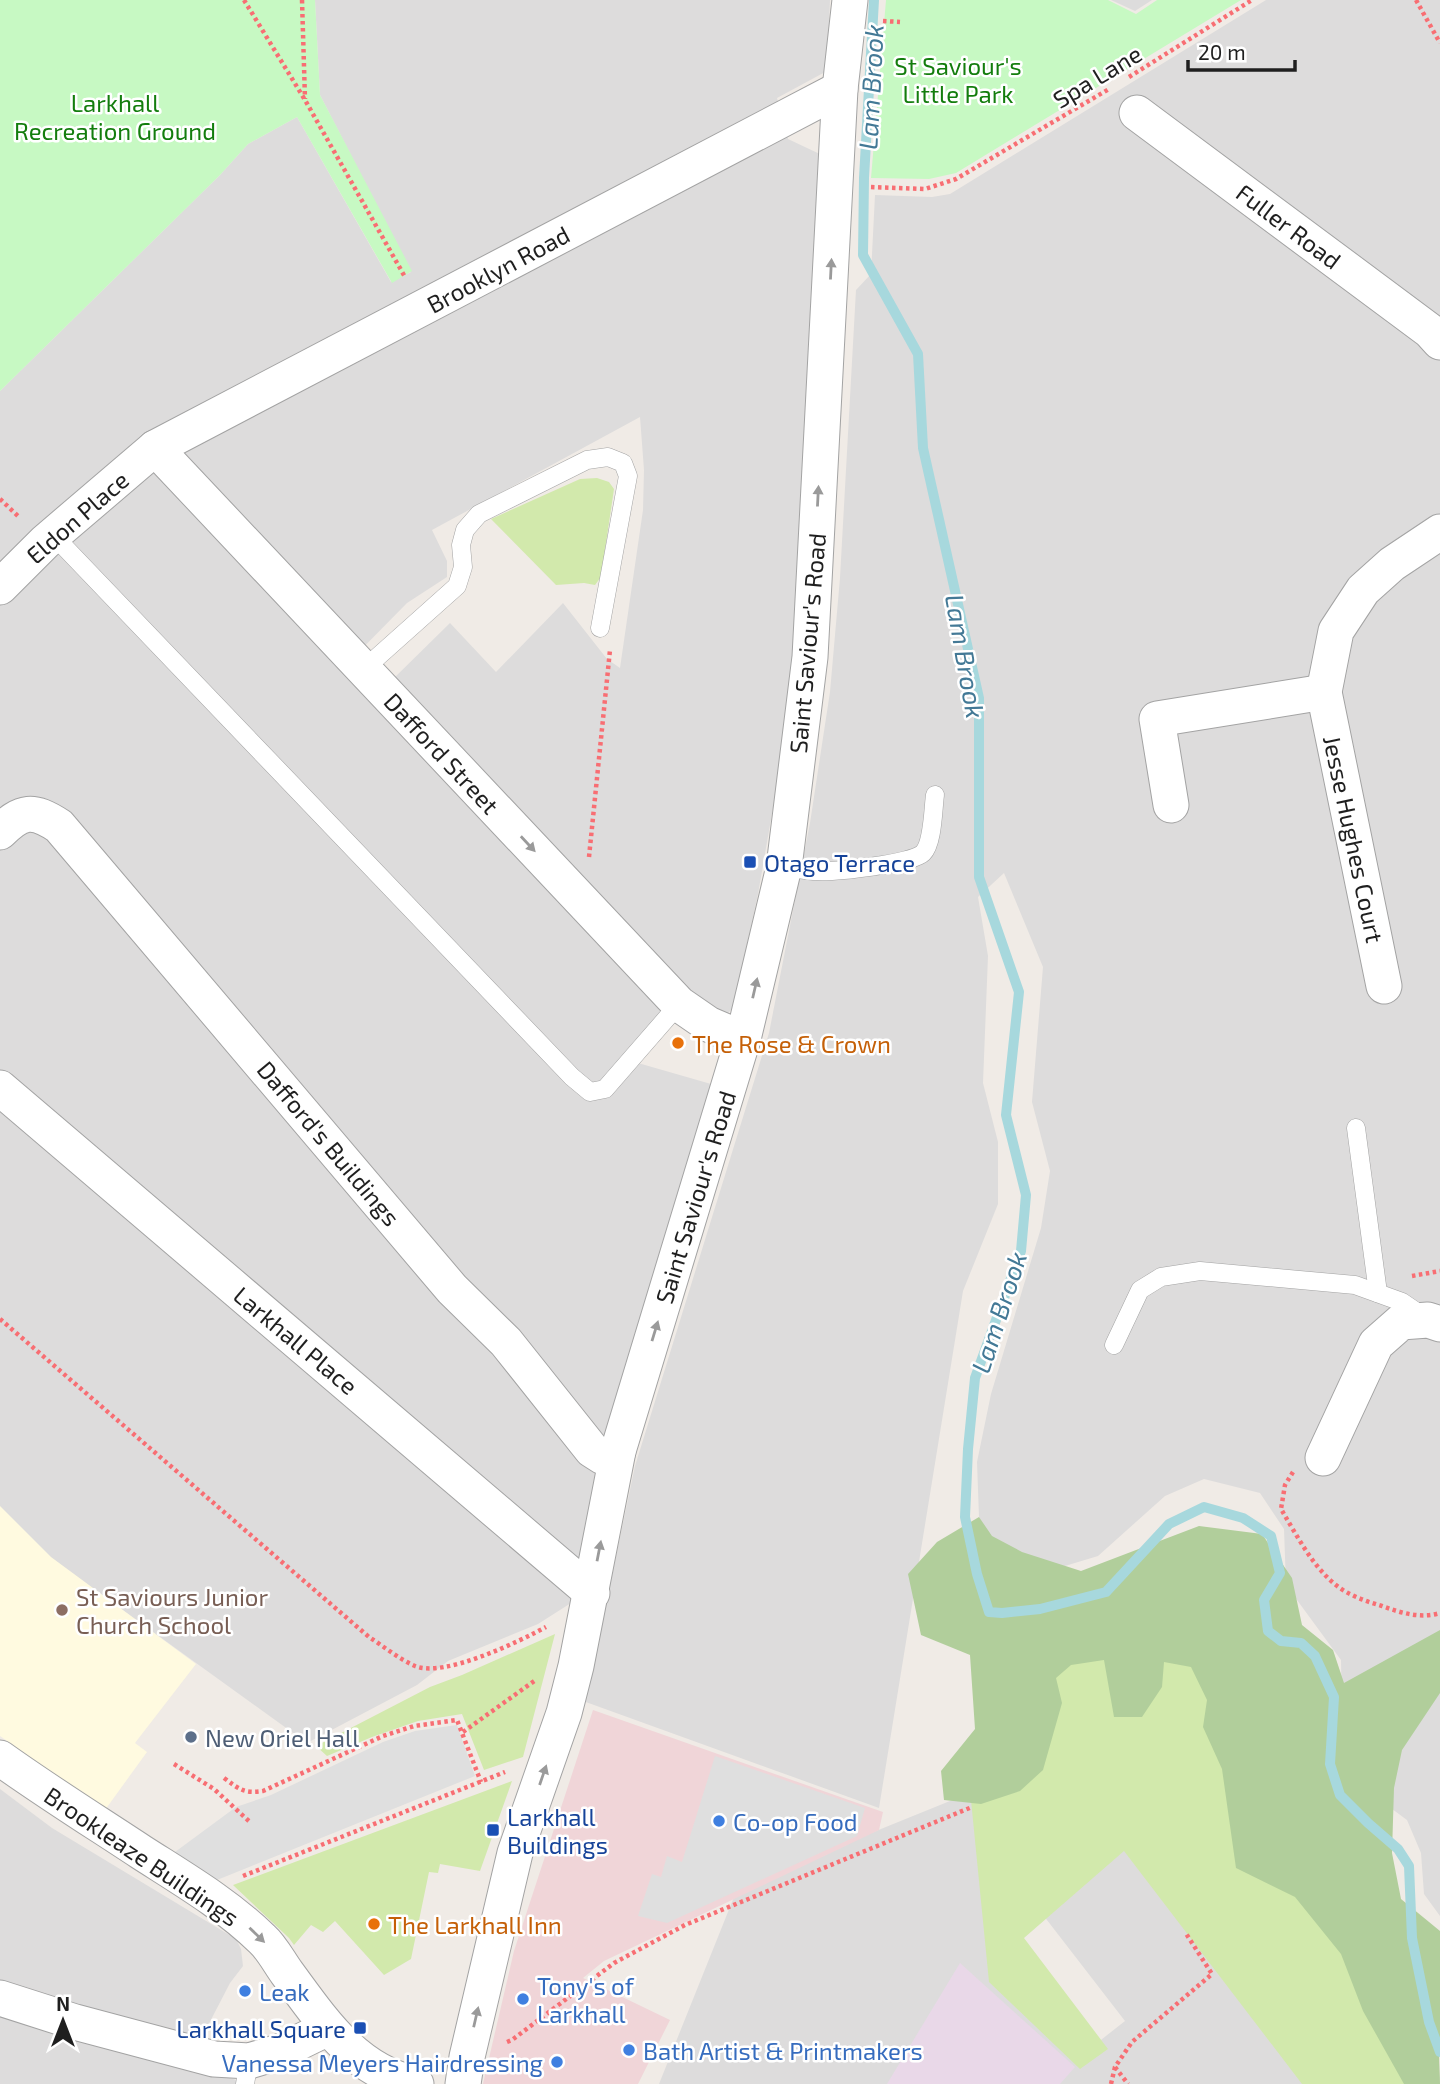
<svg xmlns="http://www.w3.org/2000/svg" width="1440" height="2084" font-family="'Exo 2',sans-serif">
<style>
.residential{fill:#dddcdc}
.commercial{fill:#f0d5d8}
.industrial{fill:#e9d8e8}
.education{fill:#fffae0}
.grass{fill:#d2e9ac}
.forest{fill:#b1ce9b}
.park{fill:#c7f9c3}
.parking{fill:#dfdfdf}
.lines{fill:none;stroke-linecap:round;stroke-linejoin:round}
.stream{stroke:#a7d8dd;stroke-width:10}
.service-casing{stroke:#a3a3a3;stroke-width:19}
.minor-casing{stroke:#a3a3a3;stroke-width:37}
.path{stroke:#f86e73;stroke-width:4.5;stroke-dasharray:3.5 3.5;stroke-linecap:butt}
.service{stroke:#fff;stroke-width:18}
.minor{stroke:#fff;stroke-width:35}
.oneway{fill:#9a9a9a}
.transit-dot{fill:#1a4fb4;stroke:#fff;stroke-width:2.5}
.food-dot{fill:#e8710a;stroke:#fff;stroke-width:2.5}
.education-dot{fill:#8d6e63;stroke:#fff;stroke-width:2.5}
.service-dot{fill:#5c6f8a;stroke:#fff;stroke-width:2.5}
.shop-dot{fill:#3f7fe0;stroke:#fff;stroke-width:2.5}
.labels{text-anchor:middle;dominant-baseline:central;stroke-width:5;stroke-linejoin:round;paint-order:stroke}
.park-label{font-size:24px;fill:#137d0d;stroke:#fff}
.street-label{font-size:24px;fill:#1f1f1f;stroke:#fff}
.transit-label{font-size:24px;fill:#164399;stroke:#fff;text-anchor:start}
.food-label{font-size:24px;fill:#c56008;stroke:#fff;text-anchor:start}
.education-label{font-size:24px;fill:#785e54;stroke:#fff;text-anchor:start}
.service-label{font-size:24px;fill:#4e5e75;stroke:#fff;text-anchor:start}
.shop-label{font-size:24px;fill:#366cbe;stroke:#fff;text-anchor:start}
.water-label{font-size:26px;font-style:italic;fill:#437996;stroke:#fff}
</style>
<rect width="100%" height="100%" fill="#f0ebe6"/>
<g class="residential">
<path d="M315,0H830L827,71L777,98L788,139L824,156L794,687L758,894L733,1008L726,1015L710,1014L391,681L450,623L496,672L563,603L607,659L620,668L643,510L644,470L640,417L432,530L447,561V577L407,603L344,667L675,1021L638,1063L711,1084L665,1257L606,1436L595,1476L571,1603L538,1624L448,1661L417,1685L307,1743L45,1554L0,1507V391L220,175L248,144L297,117L391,282L411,272L320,95Z"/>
<path d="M1111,0H1152L1135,11Z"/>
<path d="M1266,0H1440V1916L1424,1894L1421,1853L1407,1820L1365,1789L1342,1717L1341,1660L1286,1585L1284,1529L1260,1493L1204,1479L1165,1496L1098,1556L1055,1569L1001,1554L979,1517L977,1462L991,1394L1041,1228L1050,1171L1032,1102L1043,967L1004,873L978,897L988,956L983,1083L998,1142V1204L963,1291L879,1808L583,1701L606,1604L635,1466L769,1033L810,823L830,692L840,578L856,290L871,274L875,195L932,197L950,194Z"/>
<path d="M982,1788L996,1956L1092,2047L1125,2021L1040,1911L1138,1827L1334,2084H659L738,1887Z"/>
<path d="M0,1789L52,1828L236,1939L241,1949L243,1966L230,1983L187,2066L251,2084H0Z"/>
</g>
<path class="commercial" d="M593,1710L883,1812L879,1830L604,1961L583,1978L670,2020L638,2084H483L514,1951Z"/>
<path class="industrial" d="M960,1963L1075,2067L1060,2084H887Z"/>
<path class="education" d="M0,1506L51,1557L196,1664L135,1743L147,1752L105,1810L0,1736Z"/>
<g class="grass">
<path d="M597,478L609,482L614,489L601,577L595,585L584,583L556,585L491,519L580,479Z"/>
<path d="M1210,1581L1414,2084H1302L1124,1851L1024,1938L1108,2049L1080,2069L989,1982L970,1790L1025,1649Z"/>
<path d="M555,1634L523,1757L484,1770L462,1714L418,1721L372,1737L327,1756L316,1746L430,1687L462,1675Z"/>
<path d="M512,1781L480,1871L440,1864L438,1873L429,1872L411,1959L384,1975L335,1921L323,1932L311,1925L294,1945L289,1938L233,1885Z"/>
</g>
<path class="forest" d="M979,1517L992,1536L1022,1552L1081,1571L1199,1526L1262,1534L1292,1578L1302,1625L1333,1650L1344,1683L1440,1630V1693L1402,1750L1394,1788L1392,1853L1401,1899L1440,1931V2041C1438,2056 1440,2069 1440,2084H1404L1363,2011L1341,1954L1295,1897L1236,1868L1222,1769L1203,1727L1207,1700L1191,1667L1164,1662L1162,1687L1142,1717H1114L1104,1660L1071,1665L1056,1678L1062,1703L1043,1770L1020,1791L981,1804L944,1800L941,1771L975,1729L970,1655L921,1635L908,1574L937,1542Z"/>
<g class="park">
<path d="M0,0H315L320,95L412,271L392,283L297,117L248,144L220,175L0,391Z"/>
<path d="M886,0H1108L1136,14L1157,0H1241L956,173L929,179L871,178Z"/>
</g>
<g class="parking">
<path d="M457,1725L475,1776L217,1880L175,1852L236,1807L271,1795L383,1742L415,1731Z"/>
<path d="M715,1756L865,1808L857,1836L667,1923L638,1916L652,1874L661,1877L667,1856L682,1862Z"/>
</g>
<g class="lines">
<path class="stream" d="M874,0L864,178L863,255L918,354L923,448L979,698V877L1019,992L1006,1115L1026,1195L1021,1251L975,1378L968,1449L965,1517L977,1574L989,1612L1002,1613L1040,1609L1106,1592L1169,1524L1204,1507L1243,1518L1271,1536L1280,1573L1264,1600L1268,1631L1281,1641L1301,1643L1315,1656L1334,1697L1330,1764L1340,1795L1368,1823L1398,1849L1409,1866L1412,1938L1429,2022L1440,2052"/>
<g class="service-casing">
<g id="service">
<path d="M53,535L572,1077L590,1092L605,1089L679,1004"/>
<path d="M364,669L457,586L463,567L461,545L465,530L479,514L587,460L608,457L623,463L628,476L600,628"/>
<path d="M784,867C795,868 806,871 817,871C835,872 912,864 923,853C933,843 933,809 935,795"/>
<path d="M1356,1128L1378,1293"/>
<path d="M1114,1345L1140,1290L1161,1277L1200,1271L1355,1285L1402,1302L1424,1317"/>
<path d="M245,2084L249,2061"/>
</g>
</g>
<g class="minor-casing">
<g id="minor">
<path d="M1137,113L1430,331L1440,342"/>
<path d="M155,448L679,1004L708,1024L743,1039"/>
<path d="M0,587L45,542L155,448L840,89"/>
<path d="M1171,805L1157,719L1324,692"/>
<path d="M0,832C22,810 33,809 59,826L452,1289L506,1342L592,1450L603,1457L618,1451"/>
<path d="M1384,986L1324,692L1336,631L1363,590L1392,564L1440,532"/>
<path d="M0,1088L592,1593"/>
<path d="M1323,1458L1376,1344L1401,1322L1428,1320L1440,1324"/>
<path d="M0,1758C46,1791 94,1821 141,1852C183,1879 226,1904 262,1939C272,1948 279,1962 287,1973C321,2019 355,2072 416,2084"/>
<path d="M0,1998L75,2022L214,2059L249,2061L279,2052L328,2028"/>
<path d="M463,2084L467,2057L515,1853L564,1713L576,1666L618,1451L743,1039L784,867L810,657L840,89L850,0"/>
</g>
</g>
<g class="path">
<path d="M244,0L305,100L405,277"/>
<path d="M302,0L305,99"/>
<path d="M1416,0L1440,43"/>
<path d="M883,21L900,22"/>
<path d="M1129,77L1252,0"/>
<path d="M871,187L925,189L956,179L1109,89"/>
<path d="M0,499L20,518"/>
<path d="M589,857L610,650"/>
<path d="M1412,1276L1440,1271"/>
<path d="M0,1319L369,1637C383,1646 399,1659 415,1666C444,1678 518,1642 546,1627"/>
<path d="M1293,1472L1285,1485L1281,1509C1299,1539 1319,1580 1352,1595C1362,1600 1372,1603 1382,1606C1401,1613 1421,1619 1440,1613"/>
<path d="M463,1732L537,1679"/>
<path d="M174,1764L214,1789L251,1823"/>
<path d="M224,1778C239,1789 244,1794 263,1791L383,1736L414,1726L457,1720L481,1782"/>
<path d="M243,1876L505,1772"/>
<path d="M507,2042L512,2040L614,1963L685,1925L972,1807"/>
<path d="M1115,2067L1128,2084"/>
<path d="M1111,2084L1115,2067L1132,2042L1212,1974L1185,1932"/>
</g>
<use href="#service" class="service"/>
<use href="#minor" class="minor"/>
</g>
<defs><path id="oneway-solid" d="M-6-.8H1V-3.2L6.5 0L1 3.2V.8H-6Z" transform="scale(1.75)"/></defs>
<g class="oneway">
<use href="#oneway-solid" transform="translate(831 269) rotate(-87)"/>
<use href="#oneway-solid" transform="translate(818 496) rotate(-87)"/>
<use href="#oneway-solid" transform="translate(528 844) rotate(47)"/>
<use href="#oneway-solid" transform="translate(755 988) rotate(-77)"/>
<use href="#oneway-solid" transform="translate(655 1331) rotate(-73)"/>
<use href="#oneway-solid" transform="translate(599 1551) rotate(-79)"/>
<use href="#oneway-solid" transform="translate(543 1775) rotate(-71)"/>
<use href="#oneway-solid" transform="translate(257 1935) rotate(44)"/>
<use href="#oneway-solid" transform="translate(476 2017) rotate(-77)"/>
</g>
<g class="transit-dot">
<rect x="743" y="855" width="14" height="14" rx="3.5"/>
<rect x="486" y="1823" width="14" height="14" rx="3.5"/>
<rect x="353" y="2021" width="14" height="14" rx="3.5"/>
</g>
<g class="food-dot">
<circle cx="678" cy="1043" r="7"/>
<circle cx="374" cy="1924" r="7"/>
</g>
<circle class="education-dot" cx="62" cy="1610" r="7"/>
<circle class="service-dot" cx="191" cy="1737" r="7"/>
<g class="shop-dot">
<circle cx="719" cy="1821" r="7"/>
<circle cx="245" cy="1991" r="7"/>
<circle cx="523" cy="1999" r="7"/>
<circle cx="629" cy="2050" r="7"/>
<circle cx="557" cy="2062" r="7"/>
</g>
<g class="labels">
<g class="park-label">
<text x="958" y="65">St Saviour's<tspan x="958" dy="28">Little Park</tspan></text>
<text x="115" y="102">Larkhall<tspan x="115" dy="28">Recreation Ground</tspan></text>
</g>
<g class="street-label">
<text transform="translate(1097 76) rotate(-31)">Spa Lane</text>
<text transform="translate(1289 226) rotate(37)">Fuller Road</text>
<text transform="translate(498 269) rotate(-28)">Brooklyn Road</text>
<text transform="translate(77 517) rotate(-41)">Eldon Place</text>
<text transform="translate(807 643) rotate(-85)">Saint Saviour's Road</text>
<text transform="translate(442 753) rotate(47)">Dafford Street</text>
<text transform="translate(1354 839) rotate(78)">Jesse Hughes Court</text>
<text transform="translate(329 1143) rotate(50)">Dafford's Buildings</text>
<text transform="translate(695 1197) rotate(-73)">Saint Saviour's Road</text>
<text transform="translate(296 1340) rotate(40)">Larkhall Place</text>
<text transform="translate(142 1856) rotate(34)">Brookleaze Buildings</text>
</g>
<g class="transit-label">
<text x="764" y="862">Otago Terrace</text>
<text x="507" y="1816">Larkhall<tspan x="507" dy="28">Buildings</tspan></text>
<text x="346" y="2028" text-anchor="end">Larkhall Square</text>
</g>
<g class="food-label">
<text x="692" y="1043">The Rose &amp; Crown</text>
<text x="388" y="1924">The Larkhall Inn</text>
</g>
<g class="education-label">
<text x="76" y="1596">St Saviours Junior<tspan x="76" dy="28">Church School</tspan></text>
</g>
<g class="service-label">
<text x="205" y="1737">New Oriel Hall</text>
</g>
<g class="shop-label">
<text x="733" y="1821">Co-op Food</text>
<text x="537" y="1985">Tony's of<tspan x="537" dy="28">Larkhall</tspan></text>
<text x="259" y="1991">Leak</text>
<text x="643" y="2050">Bath Artist &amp; Printmakers</text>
<text x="543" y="2062" text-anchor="end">Vanessa Meyers Hairdressing</text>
</g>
<g class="water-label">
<text transform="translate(870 87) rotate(-87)">Lam Brook</text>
<text transform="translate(966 656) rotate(80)">Lam Brook</text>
<text transform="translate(998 1312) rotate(-72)">Lam Brook</text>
</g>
</g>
<g transform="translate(63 2021)" stroke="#ffffff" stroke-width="5" paint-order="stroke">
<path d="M0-5L12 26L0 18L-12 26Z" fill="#1f1f1f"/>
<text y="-10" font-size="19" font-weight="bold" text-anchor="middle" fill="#1f1f1f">N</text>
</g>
<path d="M1188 60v10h107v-10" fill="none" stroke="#1f1f1f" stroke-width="3.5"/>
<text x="1198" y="60" font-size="21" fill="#1f1f1f" stroke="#ffffff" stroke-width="5" paint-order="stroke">20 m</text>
</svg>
